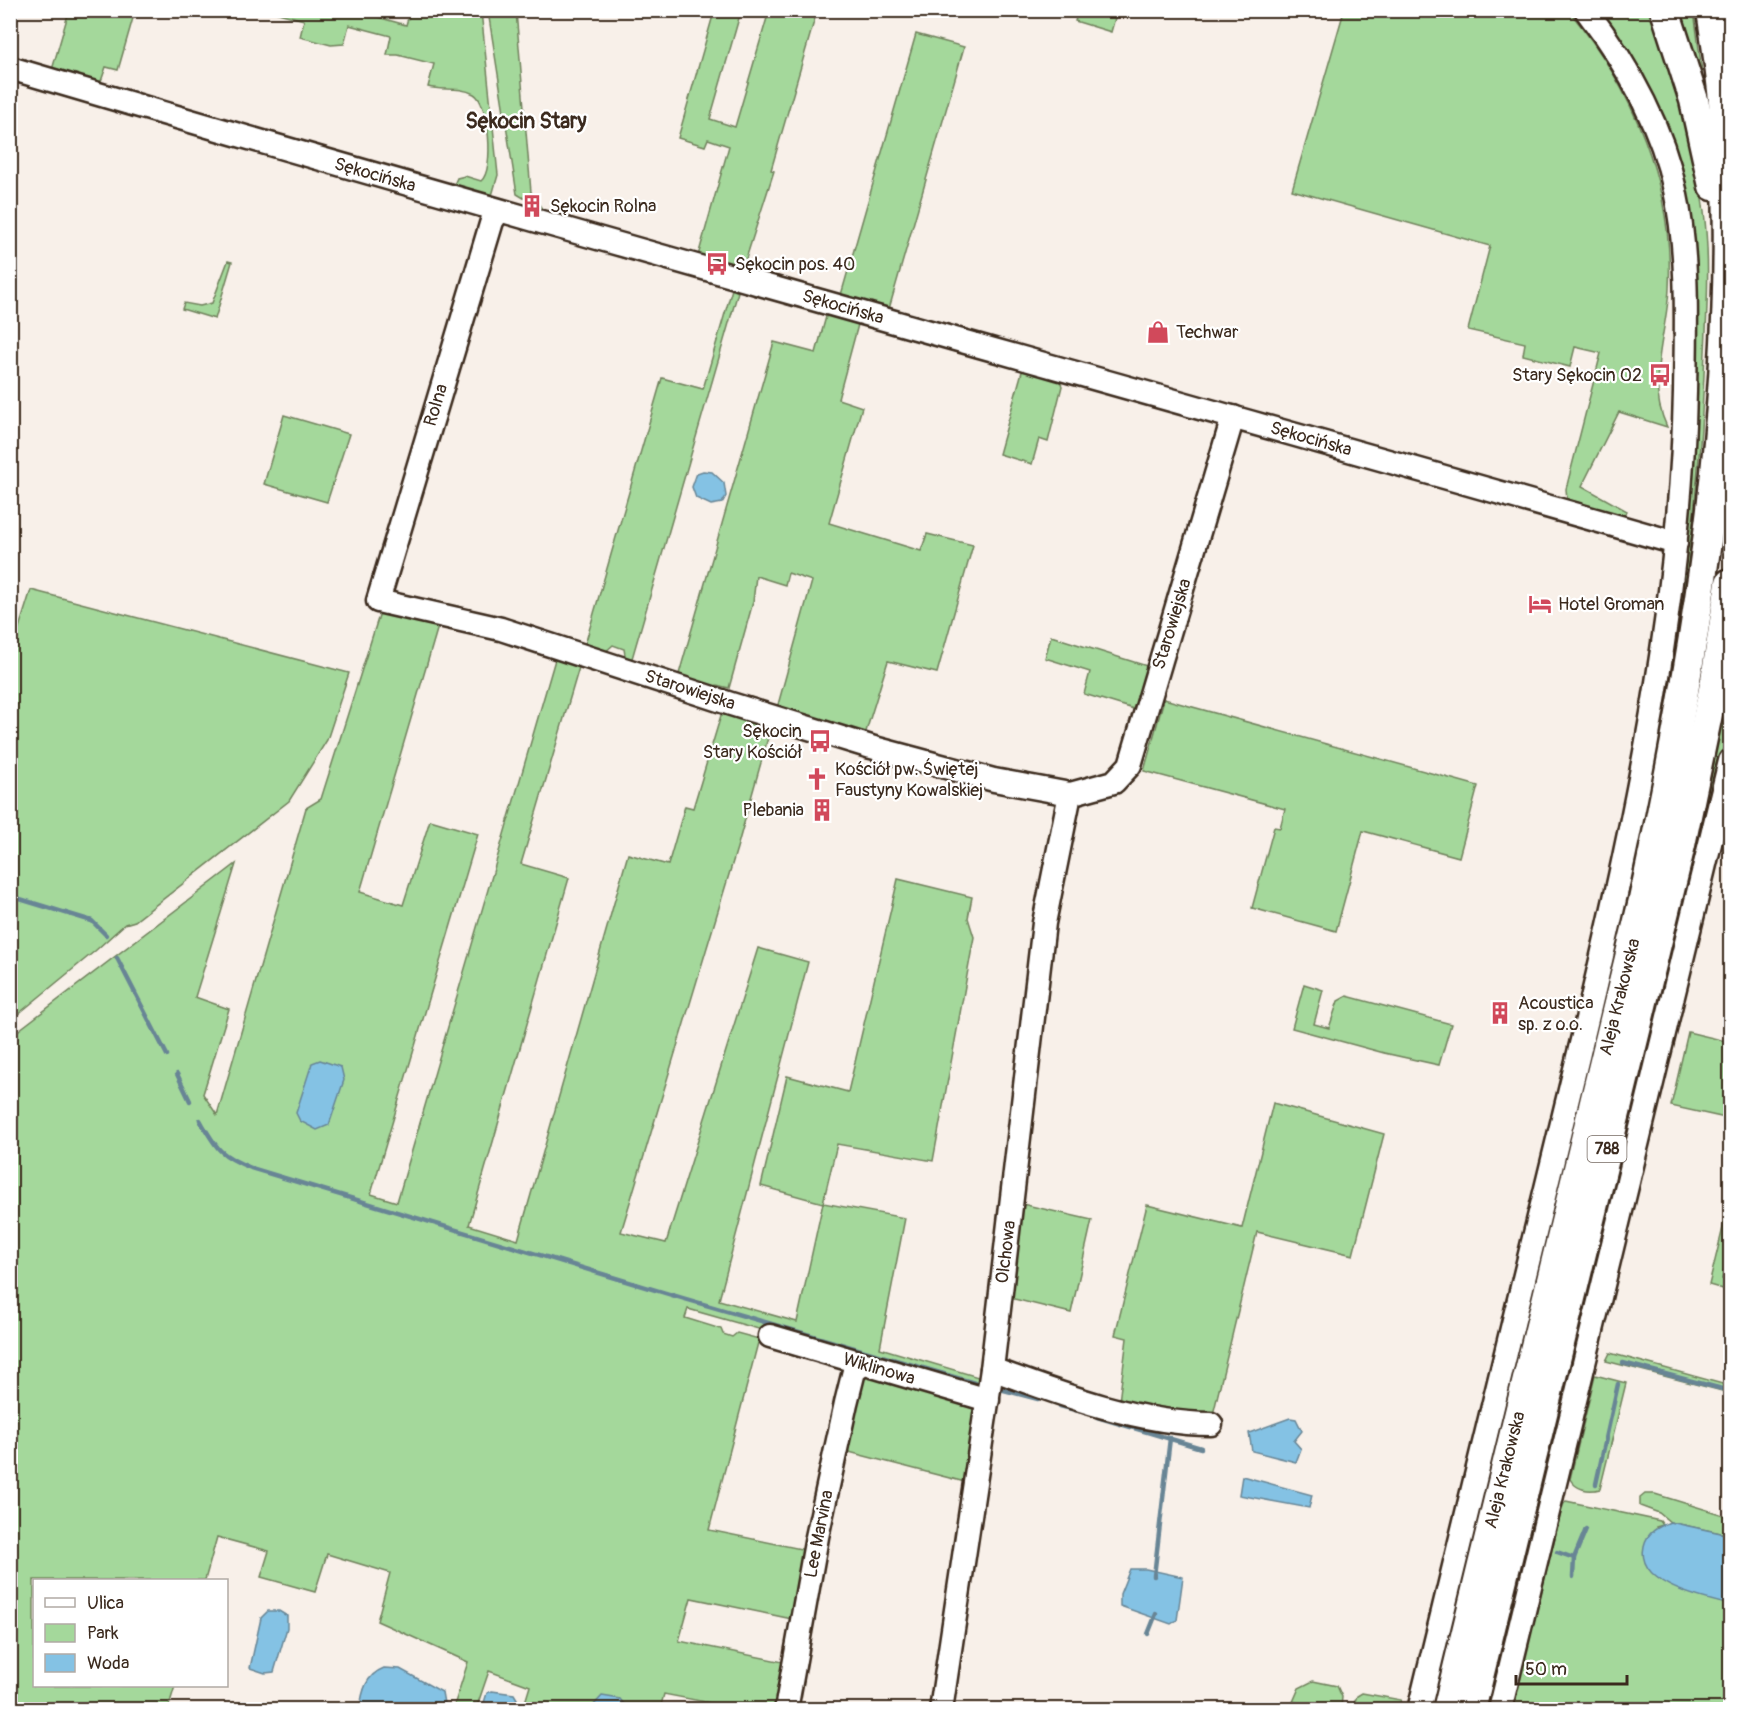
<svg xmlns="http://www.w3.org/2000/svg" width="1741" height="1720" font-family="Pangolin,sans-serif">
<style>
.green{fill:#a4d89b;stroke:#70815c;stroke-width:1.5}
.water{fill:#84c2e4;stroke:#678595;stroke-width:1.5}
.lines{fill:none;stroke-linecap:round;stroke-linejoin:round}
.stream{stroke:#678595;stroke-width:4.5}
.minor-casing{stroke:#3b2a1e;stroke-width:27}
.major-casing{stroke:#3b2a1e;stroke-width:33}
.minor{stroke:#fff;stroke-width:22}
.major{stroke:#fff;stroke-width:28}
.labels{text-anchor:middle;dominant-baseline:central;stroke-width:4.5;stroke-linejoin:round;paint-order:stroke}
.shield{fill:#fff;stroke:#766a62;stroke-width:1.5}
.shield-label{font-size:16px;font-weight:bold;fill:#3b2a1e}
.street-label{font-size:18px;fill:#3b2a1e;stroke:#fff}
.poi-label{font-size:18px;fill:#3b2a1e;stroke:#fff;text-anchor:start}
.quarter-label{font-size:21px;font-weight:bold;fill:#3b2a1e;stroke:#fff}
</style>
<rect width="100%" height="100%" fill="#f8f0e9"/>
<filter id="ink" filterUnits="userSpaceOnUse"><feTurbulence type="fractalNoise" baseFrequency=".0167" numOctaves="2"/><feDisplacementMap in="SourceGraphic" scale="12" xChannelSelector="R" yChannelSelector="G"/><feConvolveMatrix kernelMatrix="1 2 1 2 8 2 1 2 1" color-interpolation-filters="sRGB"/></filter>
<g filter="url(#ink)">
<g class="green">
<path d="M69,11H135L118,70L106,67L100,84L52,70Z"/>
<path d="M271,11H356L406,25L410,11H481L498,175L491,199L452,189L457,178L465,176L481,181C495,170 489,102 474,94C459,86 442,91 428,87L434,64L398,55H387L391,36L349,25L344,44L331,45L300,37L304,20Z"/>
<path d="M488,11H516L531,192L542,209L517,194Z"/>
<path d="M711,11H741L710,119L735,127L769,11H817L771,170L774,171L743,268L698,256L729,146L708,139L705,146L678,138L714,12Z"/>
<path d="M1078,11H1117L1111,32L1075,21Z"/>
<path d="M1344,11H1569C1633,88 1674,186 1669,288C1667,335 1645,381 1667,427L1619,412L1582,486L1627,511L1623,516L1567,499L1566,489L1601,353L1575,347L1570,367L1523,355L1525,343L1468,330L1490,246L1292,190Z"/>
<path d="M1598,11H1652C1674,77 1695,142 1704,212C1711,266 1706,321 1704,375C1697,534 1673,696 1642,852L1435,1709L1429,1710L1584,1063L1691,399L1662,115L1635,62Z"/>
<path d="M1674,11H1694L1708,118Z"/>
<path d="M916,34L964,47L889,309L841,295Z"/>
<path d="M228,261L232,262L215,319L182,309L184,303L200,306L212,303Z"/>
<path d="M732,289L738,292L631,662L626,661L624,649L613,645L603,654L584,648L662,378L703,389Z"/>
<path d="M827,313L859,321L838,399L862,407L829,523L921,551L927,534L973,545L937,673L888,661L864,738L776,712L812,581L788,573L785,585L756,576L753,602L729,688L717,685L713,693L677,681L774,342L816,353Z"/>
<path d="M1023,368L1059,378L1062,386L1048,442L1039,439L1032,464L999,454Z"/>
<path d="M284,415L349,434L327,502L264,484Z"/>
<path d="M31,590L349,673L327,740L289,801L135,921L125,924L95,951L11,1020L10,656Z"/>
<path d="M381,609L439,623L360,892L403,905L430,820L478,834L371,1194L397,1202L556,656L580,664L521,864L569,878L469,1225L518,1240L628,854L668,865L685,806L693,808L722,712L771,727L737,848L621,1232L666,1243L758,948L808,962L719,1300L797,1322L823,1203L761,1186L787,1076L848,1092L898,879L972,897L968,918L974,937L933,1161L837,1144L823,1203L905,1218L880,1348L985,1379L974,1390L688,1309L685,1318L721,1329L723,1334L732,1337L737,1333L759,1339L709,1530L811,1551L797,1620L691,1598L679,1641L788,1663L780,1709H742L664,1694L660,1709H523L530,1686L489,1671L476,1709H453L468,1662L377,1621L390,1573L327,1554L315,1592L261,1577L269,1551L217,1537L205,1580H34V1686H175L168,1709L11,1710V1036L236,864L195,997L229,1009L203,1094L217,1115L306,808L321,799Z"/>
<path d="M1051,636L1150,667L1137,710L1084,694L1090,672L1045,658Z"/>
<path d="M1730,644V728L1493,1709L1478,1710Z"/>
<path d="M1164,699L1478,786L1459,857L1363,831L1336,931L1252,908L1274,827L1280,828L1285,809L1144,771Z"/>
<path d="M1304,984L1323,990L1314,1024L1329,1028L1338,1001L1347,996L1451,1024L1439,1065L1384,1053L1292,1028Z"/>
<path d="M1688,1032L1730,1042V1119L1671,1106Z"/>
<path d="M1273,1103L1384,1134L1353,1255L1257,1232L1212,1419L1119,1402L1127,1338L1115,1335L1147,1205L1242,1228Z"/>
<path d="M1730,1199V1243L1722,1279L1730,1282V1291L1709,1285Z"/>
<path d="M1022,1204L1092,1220L1071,1313L1010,1298Z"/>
<path d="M1610,1353L1730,1386V1393L1606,1361Z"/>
<path d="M875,1374L975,1401L965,1482L845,1451L862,1379Z"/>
<path d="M1595,1375L1626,1383L1600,1489C1589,1492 1576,1490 1570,1479Z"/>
<path d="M1645,1494H1655L1730,1517V1535L1670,1522L1659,1513L1640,1506V1498Z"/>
<path d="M1566,1501L1660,1521L1663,1525L1656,1527L1683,1591L1730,1605V1709L1512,1710L1563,1505Z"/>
<path d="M1313,1681L1337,1686L1342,1697L1341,1709L1293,1702L1299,1688Z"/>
<path d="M1362,1693L1401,1700L1398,1709L1369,1706L1368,1709H1352L1357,1696Z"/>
</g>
<g class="water">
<path d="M703,471L712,472L724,483L726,496L722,503L711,505L696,498L692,487L697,473Z"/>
<path d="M320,1060L341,1067L344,1080L329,1125L317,1130L300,1121L296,1113L312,1063Z"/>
<path d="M1290,1418L1296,1419L1302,1431L1294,1441L1301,1449L1296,1462L1252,1451L1249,1433Z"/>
<path d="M1242,1476L1312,1495L1309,1508L1239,1495Z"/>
<path d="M1670,1522L1730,1535V1605C1703,1598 1635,1585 1644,1546C1647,1532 1658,1527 1670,1522Z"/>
<path d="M1130,1569H1146L1183,1577L1177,1620L1171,1624L1120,1606V1594Z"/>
<path d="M268,1611H279L287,1616V1628L274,1672L265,1673L250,1668L261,1618Z"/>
<path d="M384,1668L400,1669L442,1692L445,1709H360C362,1691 366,1675 384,1668Z"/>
<path d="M492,1691L514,1694L517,1699L515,1709H482L487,1693Z"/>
<path d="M602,1696L620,1699L628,1709H590Z"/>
</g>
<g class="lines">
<g class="stream">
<path d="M10,896L92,921L106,935"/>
<path d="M117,958L167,1055"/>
<path d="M177,1074L190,1101"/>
<path d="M200,1120C217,1149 219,1155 251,1168L682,1298L978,1384"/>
<path d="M1623,1363L1730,1391"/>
<path d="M1000,1389L1038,1399"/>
<path d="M1060,1406L1083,1412"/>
<path d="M1097,1417L1201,1448"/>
<path d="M1596,1484L1618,1384"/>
<path d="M1557,1552L1574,1558L1573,1577"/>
<path d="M1574,1558L1586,1529"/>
<path d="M1154,1576L1170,1438"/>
<path d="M1148,1634L1156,1614"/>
</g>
<g class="minor-casing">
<g id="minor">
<path d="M10,68C564,232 1121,384 1676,543"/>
<path d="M499,211L492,221L378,601L501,629L731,704L871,747L994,780L1070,794L1114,782L1130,765L1233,417"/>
<path d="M770,1336L988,1400"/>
<path d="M992,1369C1060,1394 1139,1424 1211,1424"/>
<path d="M786,1710L817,1537L846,1403L854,1371L863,1364"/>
<path d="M941,1710L992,1369L1044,923L1070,794"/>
<path d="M1419,1710C1469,1504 1520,1299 1569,1094C1625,864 1680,630 1685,392C1686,326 1689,255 1675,190C1661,123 1627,64 1586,10"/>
<path d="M1500,1710L1730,761"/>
</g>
</g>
<g class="major-casing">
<g id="major">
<path d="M1665,10L1694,100L1713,186"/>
<path d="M1447,1710L1643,900C1699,640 1741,381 1724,114C1722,79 1716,45 1711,10"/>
<path d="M1471,1710L1681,845L1715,680L1730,583"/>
</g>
</g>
<use href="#minor" class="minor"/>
<use href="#major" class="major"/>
</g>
</g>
<defs>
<g id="building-bare" transform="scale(1.8)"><path d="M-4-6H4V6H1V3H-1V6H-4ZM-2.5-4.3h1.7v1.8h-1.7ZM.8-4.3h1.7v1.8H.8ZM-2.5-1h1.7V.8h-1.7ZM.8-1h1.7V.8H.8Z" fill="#d1495b" stroke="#fff" stroke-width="2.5" paint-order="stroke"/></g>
<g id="bus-bare" transform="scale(1.8)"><path d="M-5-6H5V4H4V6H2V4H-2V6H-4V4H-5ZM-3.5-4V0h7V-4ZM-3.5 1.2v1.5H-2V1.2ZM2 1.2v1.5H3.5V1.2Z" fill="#d1495b" stroke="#fff" stroke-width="2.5" paint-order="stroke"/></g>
<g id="shop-bare" transform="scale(1.8)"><path d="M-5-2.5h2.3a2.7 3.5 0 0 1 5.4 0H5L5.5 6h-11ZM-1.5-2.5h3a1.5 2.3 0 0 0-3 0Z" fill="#d1495b" stroke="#fff" stroke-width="2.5" paint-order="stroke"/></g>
<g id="hotel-bare" transform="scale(1.8)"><path d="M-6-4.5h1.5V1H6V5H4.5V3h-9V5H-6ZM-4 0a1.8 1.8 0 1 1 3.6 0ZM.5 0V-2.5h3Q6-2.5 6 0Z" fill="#d1495b" stroke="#fff" stroke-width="2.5" paint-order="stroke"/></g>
<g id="church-bare" transform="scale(1.8)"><path d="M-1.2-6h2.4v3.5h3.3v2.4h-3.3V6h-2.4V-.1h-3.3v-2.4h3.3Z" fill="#d1495b" stroke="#fff" stroke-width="2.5" paint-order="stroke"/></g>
</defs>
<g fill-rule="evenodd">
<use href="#building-bare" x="532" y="206"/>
<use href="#bus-bare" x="717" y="264"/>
<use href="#shop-bare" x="1158" y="332"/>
<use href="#bus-bare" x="1660" y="375"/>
<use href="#hotel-bare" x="1540" y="604"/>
<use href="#bus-bare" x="820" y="741"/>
<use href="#church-bare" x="817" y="779"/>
<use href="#building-bare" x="822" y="810"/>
<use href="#building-bare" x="1500" y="1013"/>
</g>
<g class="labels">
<rect class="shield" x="1587.5" y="1136" width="39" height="26" rx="4.5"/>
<g class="shield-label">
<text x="1607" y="1149">788</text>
</g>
<g class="street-label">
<text transform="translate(375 175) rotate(16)">Sękocińska</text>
<text transform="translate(843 307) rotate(16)">Sękocińska</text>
<text transform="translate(436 405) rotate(-73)">Rolna</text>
<text transform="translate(1311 439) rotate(16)">Sękocińska</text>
<text transform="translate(1172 624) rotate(-73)">Starowiejska</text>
<text transform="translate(690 690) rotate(18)">Starowiejska</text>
<text transform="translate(1620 997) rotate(-76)">Aleja Krakowska</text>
<text transform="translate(1006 1252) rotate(-83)">Olchowa</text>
<text transform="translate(879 1369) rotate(16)">Wiklinowa</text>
<text transform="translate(1505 1470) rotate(-76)">Aleja Krakowska</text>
<text transform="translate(819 1534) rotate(-79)">Lee Marvina</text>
</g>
<g class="poi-label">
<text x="550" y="206">Sękocin Rolna</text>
<text x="735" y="264">Sękocin pos. 40</text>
<text x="1176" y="332">Techwar</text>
<text x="1642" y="375" text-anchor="end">Stary Sękocin 02</text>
<text x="1558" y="604">Hotel Groman</text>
<text x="802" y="731" text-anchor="end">Sękocin<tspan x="802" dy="21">Stary Kościół</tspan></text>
<text x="835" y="769">Kościół pw. Świętej<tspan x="835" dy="21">Faustyny Kowalskiej</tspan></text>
<text x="804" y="810" text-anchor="end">Plebania</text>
<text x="1518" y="1003">Acoustica<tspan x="1518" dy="21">sp. z o.o.</tspan></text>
</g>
<g class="quarter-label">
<text x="526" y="121">Sękocin Stary</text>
</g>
</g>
<rect width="1741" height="1720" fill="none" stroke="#fff" stroke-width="36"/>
<rect x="18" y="18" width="1705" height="1684" fill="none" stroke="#3b2a1e" stroke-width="2" filter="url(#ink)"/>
<rect x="33" y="1579" width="195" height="108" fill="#ffffff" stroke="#b1aaa5" stroke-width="1.5"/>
<rect x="45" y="1598" width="30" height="9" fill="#ffffff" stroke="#b1aaa5" stroke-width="1.5"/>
<text x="87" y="1609" font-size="18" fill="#3b2a1e">Ulica</text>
<rect x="45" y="1624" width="30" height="18" fill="#a4d89b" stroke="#b1aaa5" stroke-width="1.5"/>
<text x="87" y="1639" font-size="18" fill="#3b2a1e">Park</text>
<rect x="45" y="1654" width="30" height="18" fill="#84c2e4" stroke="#b1aaa5" stroke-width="1.5"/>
<text x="87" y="1669" font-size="18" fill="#3b2a1e">Woda</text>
<path d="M1516 1675v9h111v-9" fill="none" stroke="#3b2a1e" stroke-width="3"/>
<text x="1525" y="1675" font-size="18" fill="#3b2a1e" stroke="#ffffff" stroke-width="4.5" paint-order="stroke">50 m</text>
</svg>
